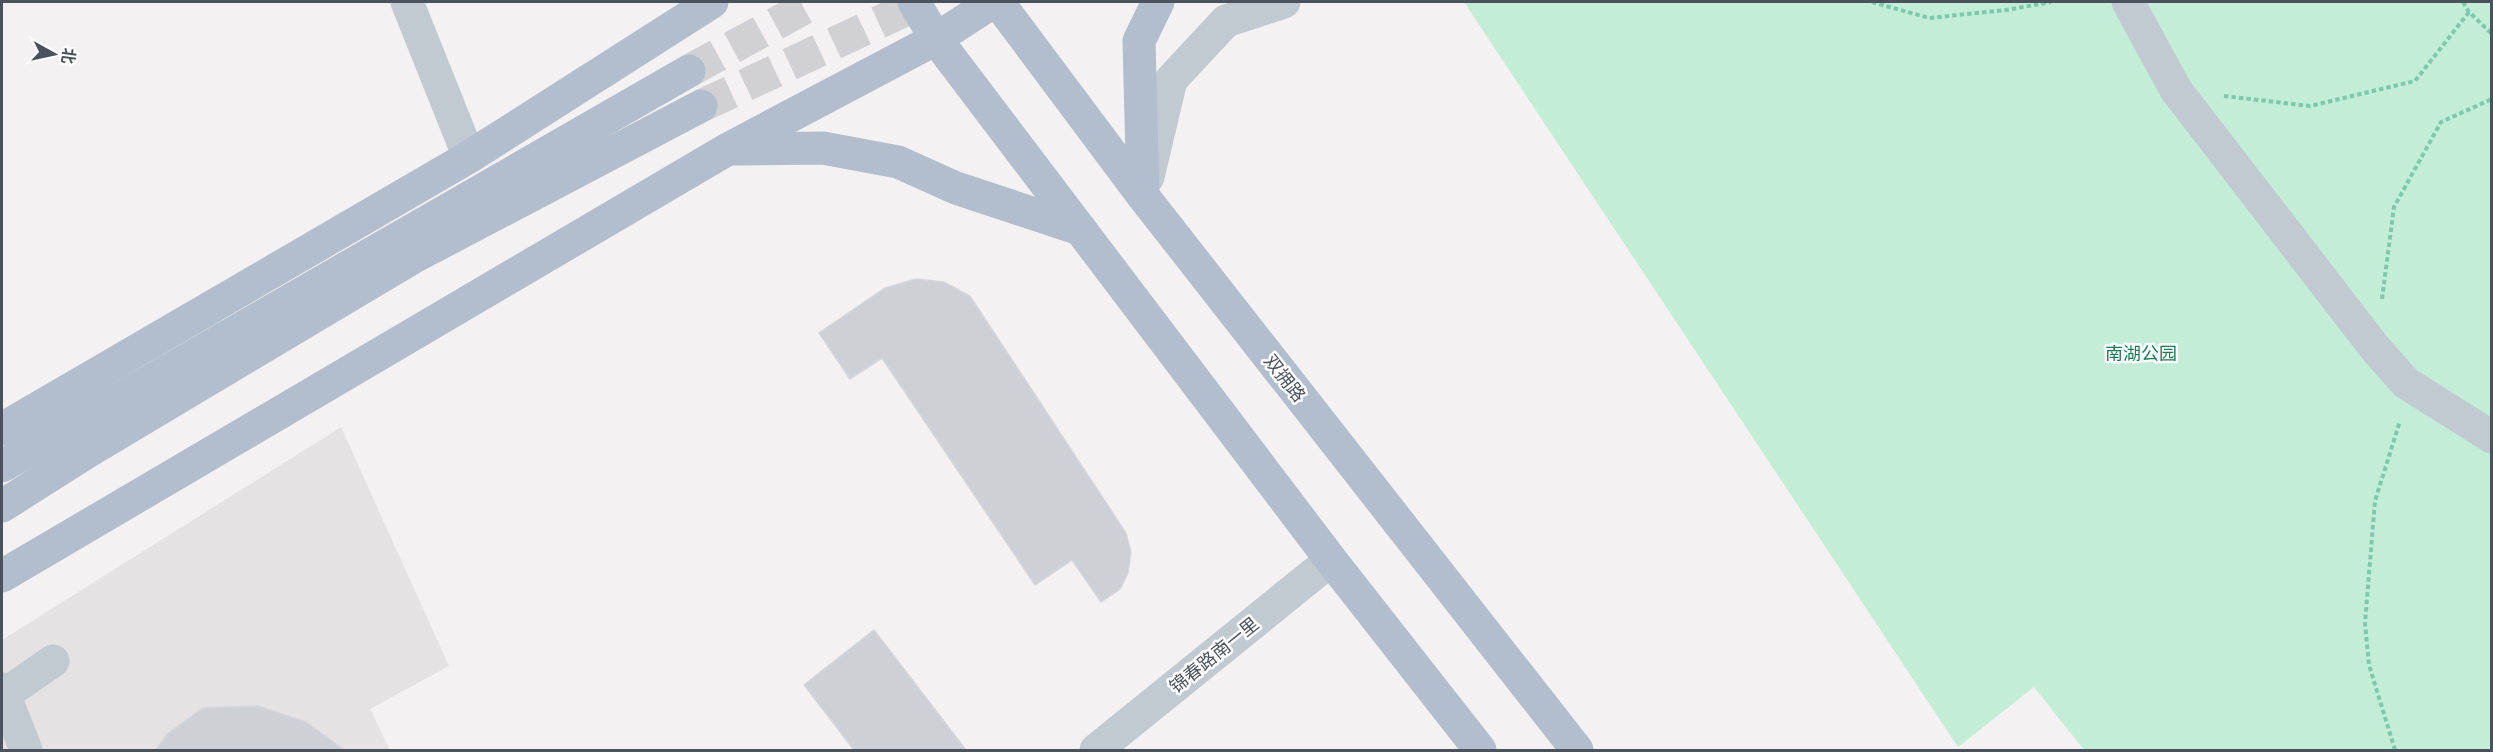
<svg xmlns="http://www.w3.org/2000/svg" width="2493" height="752" font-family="'DejaVu Sans','Noto Sans SC',sans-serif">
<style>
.education{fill:#e4e2e2}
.green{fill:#c3edd7}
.building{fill:#ced0d5;stroke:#d5d6dc;stroke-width:1.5}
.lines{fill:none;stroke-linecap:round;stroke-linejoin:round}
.major-tunnel{stroke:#d1d1d3;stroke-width:33;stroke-dasharray:33 16;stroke-linecap:butt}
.path{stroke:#7dc9ab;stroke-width:4;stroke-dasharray:4.5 3;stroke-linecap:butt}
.minor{stroke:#c2cad1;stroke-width:33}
.major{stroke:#b2bdcd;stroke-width:33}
.labels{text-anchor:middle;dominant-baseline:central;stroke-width:5;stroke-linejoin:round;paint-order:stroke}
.park-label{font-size:18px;fill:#1d7b56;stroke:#fff}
.street-label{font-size:18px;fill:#4a525d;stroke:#fff}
</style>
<rect width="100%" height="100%" fill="#f3f1f1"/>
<path class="education" d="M341,427L449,666L370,709L390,750H2V640Z"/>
<path class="green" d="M1464,2H2491V750H2084L2034,687L1958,747Z"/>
<g class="building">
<path d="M916,279L944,282L970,296L1126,533L1131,552L1128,573L1120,589L1101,602L1072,560L1035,585L882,358L850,379L819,333L885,288Z"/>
<path d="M874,630L966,750H854L804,685Z"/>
<path d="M258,706L306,722L344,750H156L167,734L203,708Z"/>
</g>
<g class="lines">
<g class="major-tunnel">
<path d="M689,71L815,2"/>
<path d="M701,106L922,2"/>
</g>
<g class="path">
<path d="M1872,2L1929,18L2006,10L2051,2"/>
<path d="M2463,2L2469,12L2492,34"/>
<path d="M2224,96L2310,106L2415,81L2469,12"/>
<path d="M2382,299L2394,207L2441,122L2492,99"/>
<path d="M2395,750L2369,665L2365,623L2375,501L2400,421"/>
</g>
<g class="minor">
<path d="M407,2L469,157"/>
<path d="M2128,2L2176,90L2375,348L2406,383L2492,437"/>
<path d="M1148,177L1171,80L1226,21L1284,2"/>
<path d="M2,689L26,750"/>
<path d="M4,695L53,661"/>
<path d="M1096,750L1331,560"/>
</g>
<g class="major">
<path d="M914,2L936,39L1331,560L1480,750"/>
<path d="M998,2L1143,196L1577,750"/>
<path d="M733,149L823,148L898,162L956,188L1080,229"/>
<path d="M1143,196L1139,41L1158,2"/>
<path d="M2,429L469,157L712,2"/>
<path d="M2,466L689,71"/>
<path d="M2,506L87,452L412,258L701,106"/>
<path d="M2,576L728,149L936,39L993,2"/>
</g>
</g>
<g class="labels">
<g class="park-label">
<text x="2141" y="353">南湖公园</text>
</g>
<g class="street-label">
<text transform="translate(1285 378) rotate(52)">双拥路</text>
<text transform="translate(1214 655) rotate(-39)">锦春路南一里</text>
</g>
</g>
<rect width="2493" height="752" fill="none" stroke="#4a525d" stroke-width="6"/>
<g transform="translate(54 54) rotate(98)" stroke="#ffffff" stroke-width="4.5" paint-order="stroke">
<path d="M0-4.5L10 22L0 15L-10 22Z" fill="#4a525d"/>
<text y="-9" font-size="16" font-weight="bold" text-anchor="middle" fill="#4a525d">北</text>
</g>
</svg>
